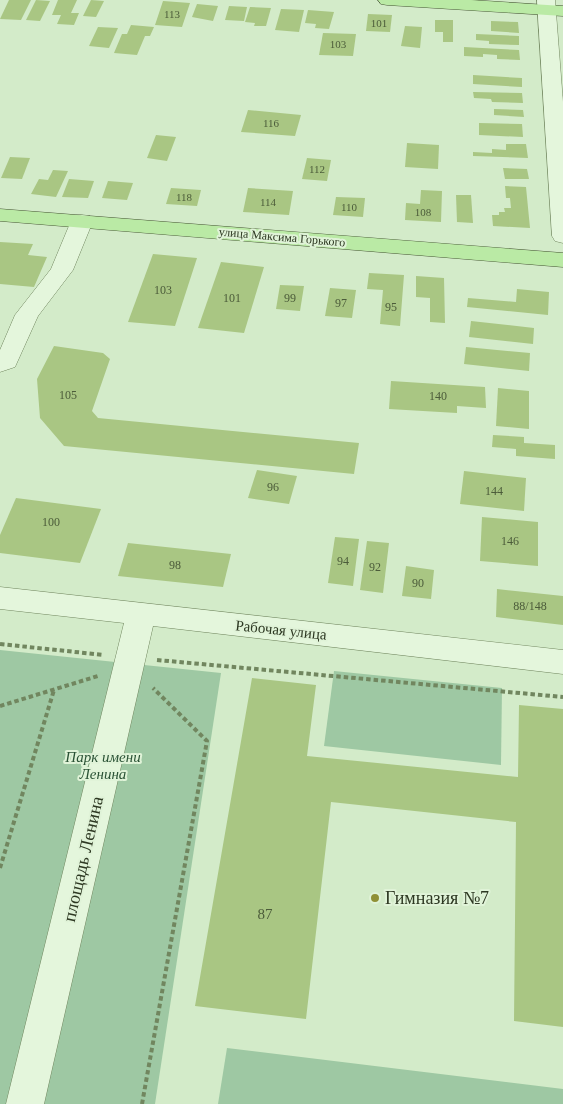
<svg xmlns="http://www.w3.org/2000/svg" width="563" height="1104" font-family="'Times New Roman',serif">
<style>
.green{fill:#9ec8a3}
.building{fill:#a9c683}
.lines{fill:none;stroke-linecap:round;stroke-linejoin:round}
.minor-casing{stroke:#71865f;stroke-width:1}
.major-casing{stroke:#455433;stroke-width:1}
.path{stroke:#71865f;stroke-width:4;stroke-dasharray:4.5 3;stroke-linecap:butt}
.minor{fill:#e4f6dc;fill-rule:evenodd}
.major{fill:#baeaa5;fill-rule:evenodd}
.poi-dot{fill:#8f9035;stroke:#e0f3d8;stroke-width:2}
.labels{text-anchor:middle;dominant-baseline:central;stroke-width:4;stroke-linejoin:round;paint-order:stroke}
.far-number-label{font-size:11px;fill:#4c5c3a}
.far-street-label{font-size:12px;fill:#2d3822;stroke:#e0f3d8}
.number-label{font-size:12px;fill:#4c5c3a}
.street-label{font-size:15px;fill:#2d3822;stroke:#e0f3d8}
.park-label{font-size:15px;font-style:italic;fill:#2a5235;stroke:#e0f3d8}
.near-number-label{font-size:15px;fill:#4c5c3a}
.near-street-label{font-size:18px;fill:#2d3822;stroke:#e0f3d8}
.near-poi-label{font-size:18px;fill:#2d3822;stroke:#e0f3d8;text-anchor:start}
</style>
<rect width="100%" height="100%" fill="#d3ebc9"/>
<g class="green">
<path d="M0,650L221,673L155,1104H0Z"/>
<path d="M334,671L502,688L501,765L324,746Z"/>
<path d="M227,1048L563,1089V1104H218Z"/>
</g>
<g class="building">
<path d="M9,0H31L21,20L0,19Z"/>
<path d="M36,0L50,1L40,21L26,20Z"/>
<path d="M58,0H77L71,13H79L74,25L57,24L61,15H52Z"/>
<path d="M91,0L104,1L96,17L83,16Z"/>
<path d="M163,1L190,3L182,27L155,25Z"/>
<path d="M197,4L218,6L213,21L192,17Z"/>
<path d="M229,6L247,7L244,21L225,20Z"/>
<path d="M250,7L271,8L266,26H254L255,23L245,22Z"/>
<path d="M281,9L304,10L299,32L275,30Z"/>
<path d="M308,10L334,12L329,29L315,28L316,24L305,23Z"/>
<path d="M368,14L392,15L390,32L366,31Z"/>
<path d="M435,20H453V42H443V32H435Z"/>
<path d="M491,21L518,22L519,33L491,31Z"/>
<path d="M131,25L154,27L150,36H145L137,55L114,53L122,34H127Z"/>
<path d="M405,26L422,27L420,48L401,46Z"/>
<path d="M98,27L118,28L109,48L89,46Z"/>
<path d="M323,33L356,34L353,56L319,55Z"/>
<path d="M476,34L519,36V45L489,44V41L476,40Z"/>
<path d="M464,47L519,50L520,60L497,59V55L483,54V57L464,56Z"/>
<path d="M473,75L522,78V87L473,84Z"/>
<path d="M473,92L522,93L523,103L492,102L491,99L474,98Z"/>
<path d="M494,109L523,110L524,117L494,115Z"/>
<path d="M248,110L301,115L295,136L241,132Z"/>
<path d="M479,123L522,124L523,137L479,135Z"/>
<path d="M156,135L176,137L167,161L147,158Z"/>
<path d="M407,143L439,145L438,169L405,167Z"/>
<path d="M506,144H526L528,158L473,156V152L492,153V149L506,150Z"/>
<path d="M10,157L30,158L22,179L1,178Z"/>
<path d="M307,158L331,160L327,181L302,179Z"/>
<path d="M503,168L527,169L529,179H505Z"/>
<path d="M53,170L68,171L56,197L31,194L39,179L48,180Z"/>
<path d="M69,179L94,181L88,198L62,197Z"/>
<path d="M108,181L133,183L127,200L102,198Z"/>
<path d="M505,186L526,187L530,228L493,226L492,215H499V212H505L504,208H511L510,198H506Z"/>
<path d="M171,188L201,190L197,206L166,204Z"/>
<path d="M248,188L293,191L289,215L243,212Z"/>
<path d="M421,190L442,191L441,222L405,220L406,203L420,204Z"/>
<path d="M456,195H471L473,223L457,222Z"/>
<path d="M336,197L365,198L363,217L333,215Z"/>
<path d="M0,242L33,244L28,255L47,257L34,287L0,284Z"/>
<path d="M153,254L197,258L175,326L128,322Z"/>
<path d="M221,262L264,267L244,333L198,328Z"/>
<path d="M369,273L404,275L400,326L380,324L383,290L367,289Z"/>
<path d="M416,276L444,278L445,323L430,322V298L416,297Z"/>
<path d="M280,285L304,286L300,311L276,309Z"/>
<path d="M330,288L356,290L352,318L325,316Z"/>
<path d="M517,289L549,292L548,315L467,307L468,298L516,302Z"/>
<path d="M471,321L534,328L533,344L469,337Z"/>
<path d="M54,346L103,353L110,359L92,411L98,418L359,443L354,474L64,446L40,418L37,379Z"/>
<path d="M466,347L530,353L529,371L464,364Z"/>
<path d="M391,381L485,387L486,408L457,406V413L389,409Z"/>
<path d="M498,388L529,391V429L496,426Z"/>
<path d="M493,435L524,437V443L555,445V459L516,456V449L492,447Z"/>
<path d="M257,470L297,476L289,504L248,498Z"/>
<path d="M464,471L526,478L524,511L460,504Z"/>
<path d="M16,498L101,509L80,563L0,553V535Z"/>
<path d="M482,517L538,522V566L480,561Z"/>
<path d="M335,537L359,539L353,586L328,583Z"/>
<path d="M367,541L389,543L383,593L360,590Z"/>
<path d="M128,543L231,554L223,587L118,576Z"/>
<path d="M406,566L434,570L431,599L402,596Z"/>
<path d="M497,589L563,596V625L496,617Z"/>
<path d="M252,678L316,685L307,756L518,777L519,705L563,709V1027L514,1021L516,822L331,802L306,1019L195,1006Z"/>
</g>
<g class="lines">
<g class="minor-casing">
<g id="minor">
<path d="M537,0H555L563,102V243L555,241L552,236Z"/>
<path d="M82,215L90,216L93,221L73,270L38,316L15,367L0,372V350L15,315L51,269L71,221L74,216Z"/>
<path d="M0,587L563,650V674L153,626L44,1104H6L124,623L0,609Z"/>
</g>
</g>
<g class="major-casing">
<g id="major">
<path d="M378,0H471L563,6V16L387,5L381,4Z"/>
<path d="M0,209L563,253V267L0,221Z"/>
</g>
</g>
<g class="path">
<path d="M0,644L104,655"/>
<path d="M157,660L563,697"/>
<path d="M0,706L98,676"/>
<path d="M0,868L54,690"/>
<path d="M142,1104L207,741L153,688"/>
</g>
<use href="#minor" class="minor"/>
<use href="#major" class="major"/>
</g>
<circle class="poi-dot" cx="375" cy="898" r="5"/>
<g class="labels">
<g class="far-number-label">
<text x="172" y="14">113</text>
<text x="379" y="23">101</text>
<text x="338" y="44">103</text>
<text x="271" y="123">116</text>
<text x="317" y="169">112</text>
<text x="184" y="197">118</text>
<text x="268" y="202">114</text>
<text x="349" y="207">110</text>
<text x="423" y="212">108</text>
</g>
<g class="far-street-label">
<text transform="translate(282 237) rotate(5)">улица Максима Горького</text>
</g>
<g class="number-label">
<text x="163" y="290">103</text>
<text x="232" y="298">101</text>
<text x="290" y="298">99</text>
<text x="341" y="303">97</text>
<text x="391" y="307">95</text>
<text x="68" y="395">105</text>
<text x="438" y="396">140</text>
<text x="273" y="487">96</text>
<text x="494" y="491">144</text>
<text x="51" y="522">100</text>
<text x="510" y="541">146</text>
<text x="343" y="561">94</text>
<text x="175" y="565">98</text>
<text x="375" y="567">92</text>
<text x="418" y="583">90</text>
<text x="530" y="606">88/148</text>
</g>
<g class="street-label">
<text transform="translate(281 630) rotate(6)">Рабочая улица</text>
</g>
<g class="park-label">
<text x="103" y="757">Парк имени<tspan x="103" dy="17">Ленина</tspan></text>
</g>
<g class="near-number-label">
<text x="265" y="914">87</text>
</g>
<g class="near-street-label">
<text transform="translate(83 859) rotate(-77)">площадь Ленина</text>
</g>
<g class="near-poi-label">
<text x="385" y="898">Гимназия №7</text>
</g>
</g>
</svg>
